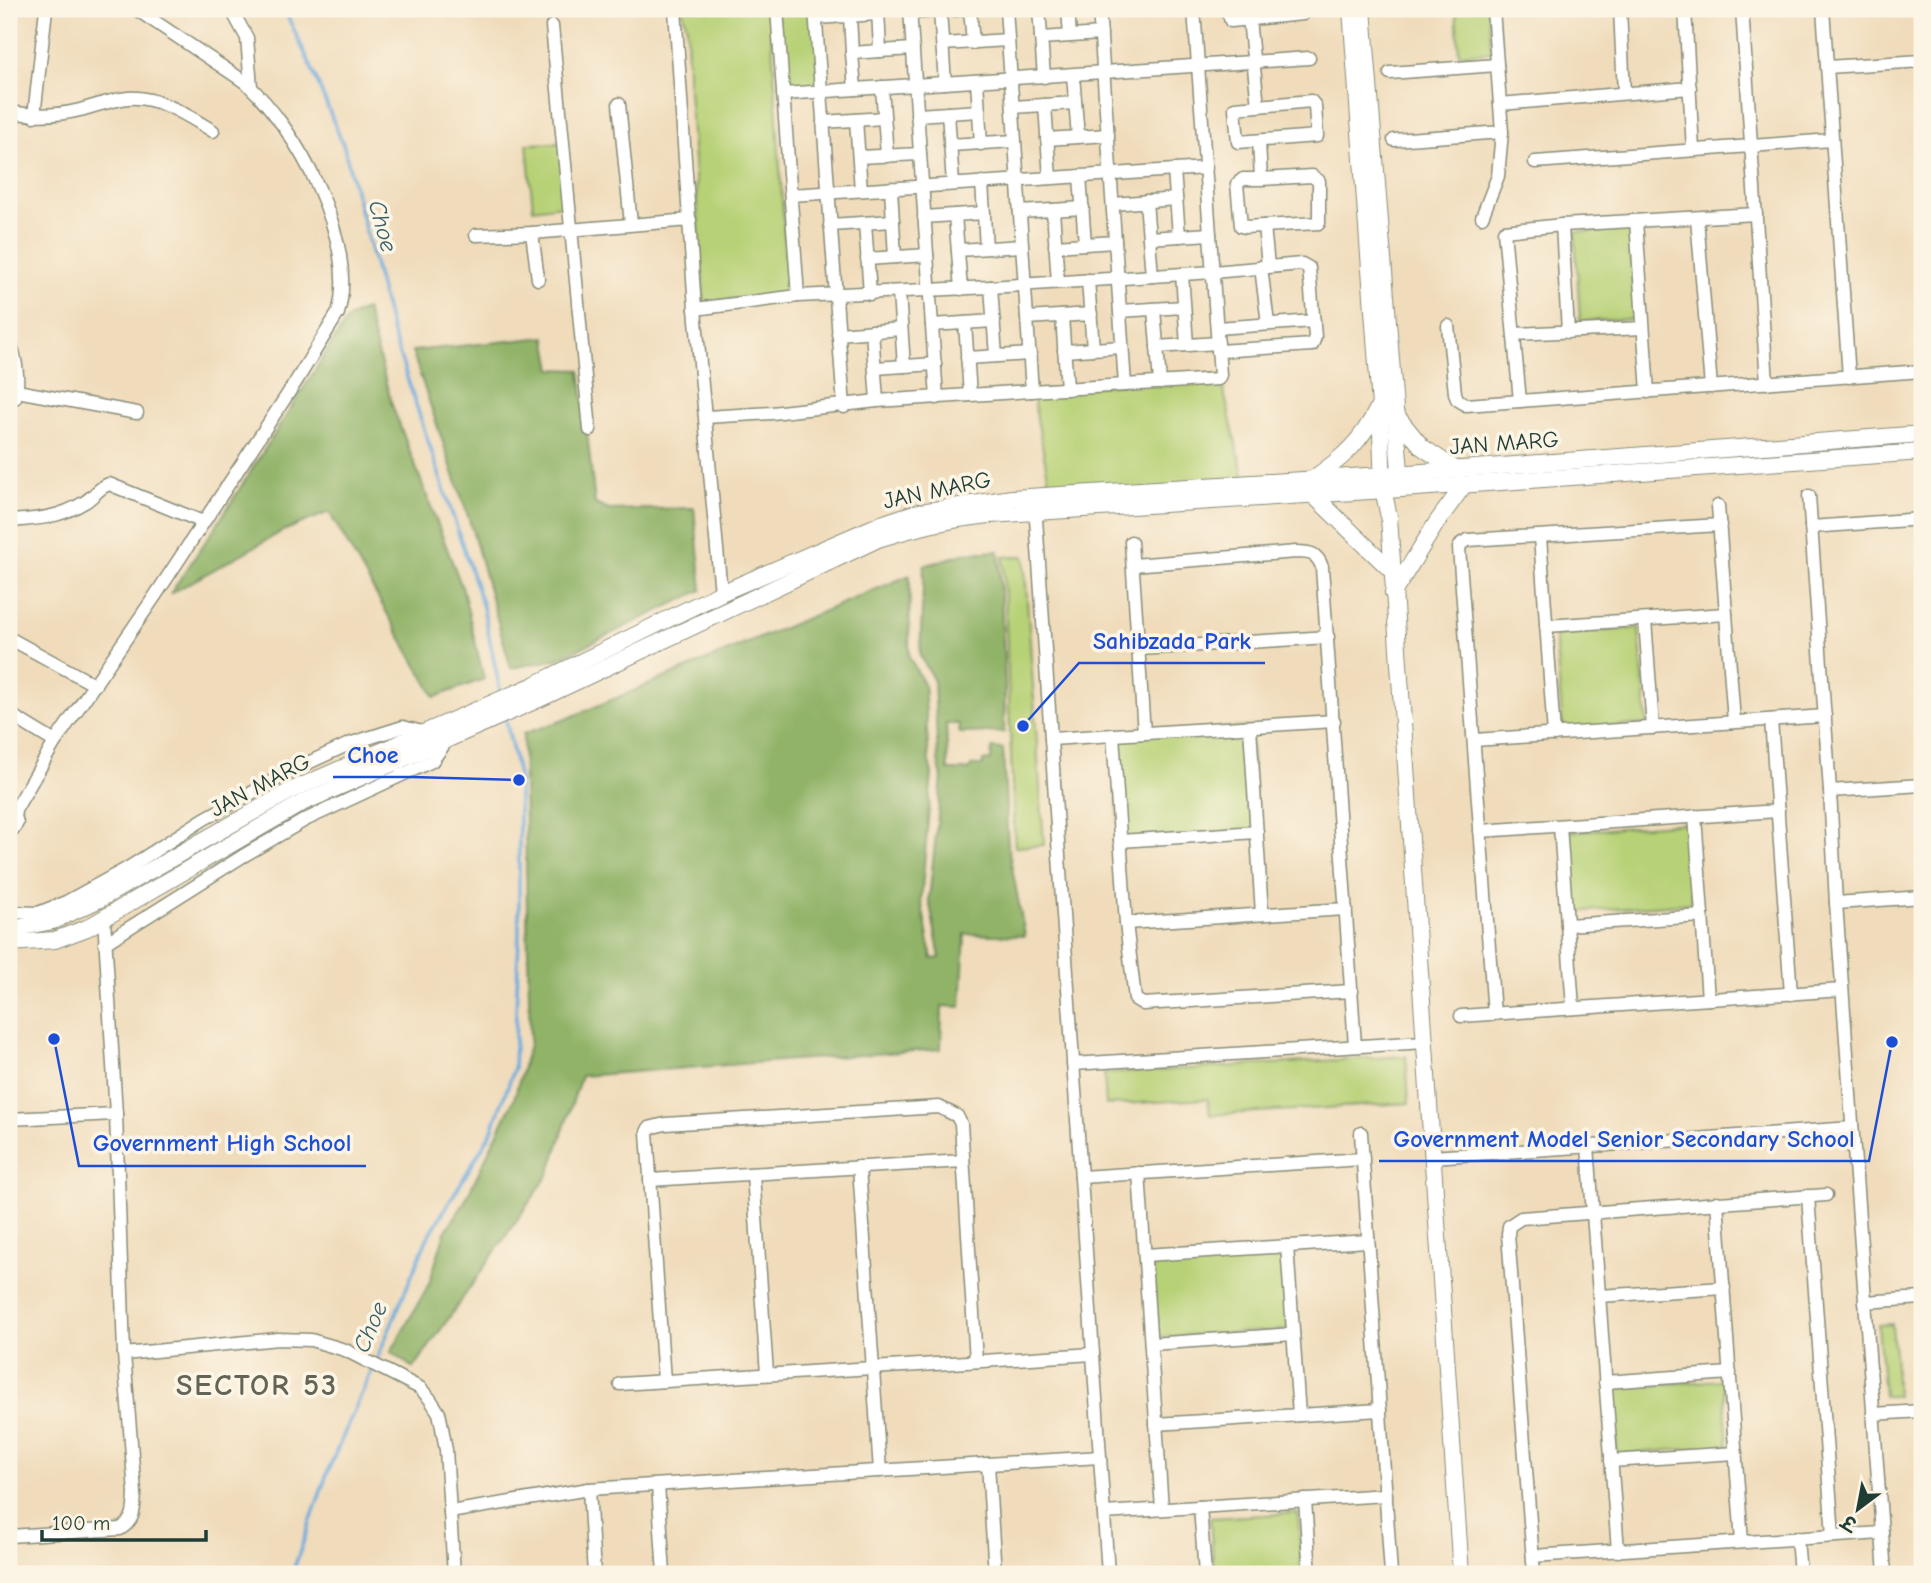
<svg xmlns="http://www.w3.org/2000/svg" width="1931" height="1583" font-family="'Comic Neue','Playpen Sans Deva',sans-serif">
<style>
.green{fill:#b7d176;stroke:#6b8755;stroke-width:2}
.forest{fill:#91b367;stroke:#58784e;stroke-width:2}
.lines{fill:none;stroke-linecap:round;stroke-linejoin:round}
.stream{stroke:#69aadd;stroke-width:3.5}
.minor-casing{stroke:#888c78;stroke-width:15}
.major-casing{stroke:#888c78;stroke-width:18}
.minor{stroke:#fff;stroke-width:12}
.major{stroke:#fff;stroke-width:16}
.labels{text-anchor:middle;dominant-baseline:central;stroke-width:7;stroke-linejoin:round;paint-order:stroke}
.street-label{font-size:23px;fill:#1f3d34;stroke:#fcf5e5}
.water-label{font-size:24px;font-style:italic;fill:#355e67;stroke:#fcf5e5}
.district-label{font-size:30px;font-weight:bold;letter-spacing:2px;fill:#646456;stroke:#fcf5e5}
.leader{fill:none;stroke:#1d4ed8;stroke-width:2.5}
.callout-dot{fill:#1d4ed8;stroke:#fcf5e5;stroke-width:2.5}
.callout-label{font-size:24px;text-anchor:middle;font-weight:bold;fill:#1d4ed8;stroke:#fcf5e5;stroke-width:7;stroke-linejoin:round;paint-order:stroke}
</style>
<rect width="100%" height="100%" fill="#fcf5e5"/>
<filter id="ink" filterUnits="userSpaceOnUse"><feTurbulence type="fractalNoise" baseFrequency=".0143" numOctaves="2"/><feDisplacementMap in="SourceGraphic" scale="14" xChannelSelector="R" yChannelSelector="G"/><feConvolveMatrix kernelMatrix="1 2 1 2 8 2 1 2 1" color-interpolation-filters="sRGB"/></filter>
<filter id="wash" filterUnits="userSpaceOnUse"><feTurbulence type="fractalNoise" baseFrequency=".00686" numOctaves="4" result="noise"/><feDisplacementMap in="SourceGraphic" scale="28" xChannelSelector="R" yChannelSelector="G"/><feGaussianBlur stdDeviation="1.57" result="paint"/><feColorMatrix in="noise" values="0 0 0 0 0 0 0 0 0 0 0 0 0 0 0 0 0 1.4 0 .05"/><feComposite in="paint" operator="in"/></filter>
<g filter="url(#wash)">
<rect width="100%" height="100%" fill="#f0dcbb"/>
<g class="green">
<path d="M682,9H770L788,294L704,302L688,76L687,28Z"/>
<path d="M777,9H815L821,91L783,94Z"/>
<path d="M1456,9H1488L1491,52L1459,54Z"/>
<path d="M561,143L564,205L533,209L527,144Z"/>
<path d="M1630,229L1635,319L1580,321L1575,232Z"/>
<path d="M1220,375L1247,491L1053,503L1032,392Z"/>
<path d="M1024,556L1044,845L1015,847C1010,750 1008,654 1003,557Z"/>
<path d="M1639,628L1647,724L1563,730L1555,635Z"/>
<path d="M1250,727L1257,832L1120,841L1113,735Z"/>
<path d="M1686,823L1692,903L1574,912L1568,832Z"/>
<path d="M1406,1056L1409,1103L1210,1115L1208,1099L1106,1105L1104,1074Z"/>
<path d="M1283,1252L1288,1330L1157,1337L1152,1260Z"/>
<path d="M1892,1324L1897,1396H1884L1878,1325Z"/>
<path d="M1723,1380L1728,1446L1617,1454L1612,1388Z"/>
<path d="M1298,1513L1302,1574H1214L1210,1518Z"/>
</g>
<g class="forest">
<path d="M366,309L392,405L463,590L484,679L435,697L329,512L283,531L170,594L218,523L348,318Z"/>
<path d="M546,337L552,369L580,370L595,504L609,510L694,508L702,590L558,659L511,668L469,519L412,351Z"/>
<path d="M999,551L1005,686L1004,732L959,733V724H946L948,770H969L971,766L983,765V761L991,760L992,748L1003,749L1008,847L1025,936L965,934L961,1007L942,1006L941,1049L581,1076L549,1174L414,1368L391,1352L429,1284L445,1232L463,1205L514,1099L530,1041L523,734L566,719L910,575L909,657L924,684L929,762L932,773L921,900L932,959L940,958L929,899L942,778L938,760L934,681L920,655L924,566L966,553Z"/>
</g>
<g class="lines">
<g class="stream">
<path d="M284,9L309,62L344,147L391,329L483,607L501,695"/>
<path d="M376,1361L427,1239L491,1133L514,1069L519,934V780L506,720"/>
<path d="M292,1574L329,1468L373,1368"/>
</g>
</g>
</g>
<g filter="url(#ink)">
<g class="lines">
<g class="minor-casing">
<g id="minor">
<path d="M231,9L247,38L251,87"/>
<path d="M675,9L695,309L721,593"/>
<path d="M777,9L798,296"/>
<path d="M815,9L844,407"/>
<path d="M910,9L937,398"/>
<path d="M1006,9L1032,391"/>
<path d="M1039,9L1044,77"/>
<path d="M1068,9L1070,36"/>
<path d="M1099,9L1125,385"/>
<path d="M1227,9L1231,21L1303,14L1307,9"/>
<path d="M1620,9L1624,93"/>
<path d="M1685,9L1693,150"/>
<path d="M1742,9L1767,383"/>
<path d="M1823,9L1849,377"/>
<path d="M940,11L945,83"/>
<path d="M910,13L970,9L973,43"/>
<path d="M850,16L852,53"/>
<path d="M816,18L878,14"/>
<path d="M1249,19L1258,106L1311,101L1315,106L1317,136L1238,142L1235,108L1258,106"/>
<path d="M552,26L590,430"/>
<path d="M1041,38L1101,34"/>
<path d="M943,44L1008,40"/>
<path d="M880,51L913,49"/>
<path d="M1827,67L1922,61"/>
<path d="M1390,73L1497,65"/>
<path d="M1073,75L1078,137"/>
<path d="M977,81L981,144"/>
<path d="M882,87L887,156"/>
<path d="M855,89L852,53L880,51L878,9"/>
<path d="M783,94L1309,58"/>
<path d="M619,104L631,224"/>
<path d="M1500,104L1690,88"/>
<path d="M1045,105L1050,178"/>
<path d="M1013,107L1075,103"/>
<path d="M9,112C33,116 56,116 80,110C95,106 111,100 128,98C159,96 188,116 213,131"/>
<path d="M948,113L953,184"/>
<path d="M917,115L979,111"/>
<path d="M34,116L46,9"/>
<path d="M856,120L861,190"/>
<path d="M823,122L884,118"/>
<path d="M1047,139L1108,135"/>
<path d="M1394,140L1502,132"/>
<path d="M1259,141L1261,179L1312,176L1319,181V223L1245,227L1241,226L1237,184L1243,179H1261"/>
<path d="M950,145L1015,141"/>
<path d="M859,157L920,154"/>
<path d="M1535,162L1832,140"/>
<path d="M1174,170L1179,236"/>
<path d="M1080,176L1085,244"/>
<path d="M982,182L986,248"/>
<path d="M891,188L895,257"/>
<path d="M791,195L1206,168"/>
<path d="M1146,201L1152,276"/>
<path d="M1113,204L1176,199"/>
<path d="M1053,210L1058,282"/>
<path d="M1020,212L1083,208"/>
<path d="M955,215L961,289"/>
<path d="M924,217L984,213"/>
<path d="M1482,217L1498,176L1502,132L1493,9"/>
<path d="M1697,218L1711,387"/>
<path d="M1636,221L1648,392"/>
<path d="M865,223L870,294"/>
<path d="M830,225L893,221"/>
<path d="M1562,225L1568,332"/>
<path d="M1264,226L1268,266"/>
<path d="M532,233L538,279"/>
<path d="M476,235L532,233L690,220"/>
<path d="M1149,238L1210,234"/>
<path d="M1055,246L1115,242"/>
<path d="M958,250L1022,246"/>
<path d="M867,259L927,255"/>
<path d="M1261,267L1268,324"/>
<path d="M1182,274L1187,345"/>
<path d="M1088,280L1093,349"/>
<path d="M991,287L996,356"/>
<path d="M899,293L904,366"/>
<path d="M695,309L798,296L991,287L1213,272L1302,264L1309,268L1315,337L1312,345L1218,351"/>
<path d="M1154,309L1160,383"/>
<path d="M1120,311L1184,307"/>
<path d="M1062,316L1067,389"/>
<path d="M1027,318L1091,314"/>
<path d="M965,323L970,395"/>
<path d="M932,325L994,321"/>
<path d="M1448,326L1455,393L1457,399L1466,405L1922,371"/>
<path d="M1217,328L1314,321"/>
<path d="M872,331L877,401"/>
<path d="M838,334L901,329"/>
<path d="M1515,334L1643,328"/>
<path d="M9,341C16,355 20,382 15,398L9,400"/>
<path d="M1157,347L1218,343"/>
<path d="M1064,351L1122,347"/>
<path d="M967,358L1030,354"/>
<path d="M875,368L935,364"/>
<path d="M17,391L137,413"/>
<path d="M1520,401L1504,231L1562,225L1756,214"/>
<path d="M706,417L772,413L877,401L1218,379L1220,375L1194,9"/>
<path d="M1809,496L1830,791L1836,903L1885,1574"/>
<path d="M1035,504L1108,1574"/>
<path d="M1718,506L1734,722"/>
<path d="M9,521C36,519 59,518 83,503C93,498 99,487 109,484L203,522"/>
<path d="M1811,527L1922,519"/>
<path d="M1540,537L1554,735"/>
<path d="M1131,542L1144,733"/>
<path d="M1133,565L1296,552C1310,552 1317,553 1322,567L1355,1046"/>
<path d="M1645,620L1653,728"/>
<path d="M1546,626L1726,614"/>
<path d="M9,638L95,685"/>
<path d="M1139,649L1328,637"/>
<path d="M9,714L55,742"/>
<path d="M1771,720L1791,994"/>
<path d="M1250,727L1262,914"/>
<path d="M1113,735L1126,923L1135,999L1143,1004L1352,991"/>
<path d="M1051,739L1334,721"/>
<path d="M1474,740L1825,716"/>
<path d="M1830,791L1922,785"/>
<path d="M9,809L14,812L55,742L155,596L295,383L338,313C359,243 297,128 245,82L136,9"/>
<path d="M1695,816L1708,999"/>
<path d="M1560,826L1573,1008"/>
<path d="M1480,831L1778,811"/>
<path d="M9,835L17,823L14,812"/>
<path d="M1120,841L1257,832"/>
<path d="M1836,903L1922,897"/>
<path d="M9,912L38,913L66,902L128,868L204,819L295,769L349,744L403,727L426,733"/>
<path d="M104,918L116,1114L124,1354L278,1339L311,1340L345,1350L420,1388L430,1399L439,1413L441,1422L446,1450L454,1574"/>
<path d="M1126,923L1346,909"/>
<path d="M1567,925L1702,916"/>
<path d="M105,943L243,856L305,820L432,761L448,739"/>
<path d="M1494,1014L1459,548L1462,543L1468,540L1720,525"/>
<path d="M1461,1016L1842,990"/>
<path d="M1073,1064L1425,1042"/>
<path d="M9,1119L116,1114"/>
<path d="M1361,1133L1391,1574"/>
<path d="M1588,1146L1618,1551"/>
<path d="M1432,1157L1852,1128"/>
<path d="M859,1167L880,1471"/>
<path d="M1139,1173L1162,1509"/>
<path d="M753,1174L767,1374"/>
<path d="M1081,1177L1363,1159"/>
<path d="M650,1180L963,1161"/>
<path d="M1808,1196L1833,1536"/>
<path d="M1717,1202L1742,1542"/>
<path d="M1287,1246L1299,1415"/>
<path d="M1145,1255L1368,1241"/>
<path d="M1599,1296L1724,1288"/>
<path d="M1865,1302L1922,1298"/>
<path d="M1151,1344L1293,1334"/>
<path d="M664,1381L648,1147L647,1132L649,1128L665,1124L939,1107L957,1116L961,1124L976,1361"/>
<path d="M1605,1382L1730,1373"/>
<path d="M620,1384L1093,1354"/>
<path d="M1873,1414L1922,1411"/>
<path d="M1156,1424L1380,1410"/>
<path d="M1611,1461L1736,1453"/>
<path d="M988,1464L995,1574"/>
<path d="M658,1485L664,1574"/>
<path d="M589,1489L594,1574"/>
<path d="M1305,1500L1310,1574"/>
<path d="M1200,1507L1205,1574"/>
<path d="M450,1512L589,1489L1100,1457"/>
<path d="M1104,1513L1386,1495"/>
<path d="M9,1536L120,1529C135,1520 134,1509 135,1493L124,1354"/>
<path d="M1797,1538L1800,1574"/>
<path d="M1533,1556L1882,1533"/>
<path d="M1534,1574L1508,1234L1509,1226L1521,1218L1826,1195"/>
</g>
</g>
<g class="major-casing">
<g id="major">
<path d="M1351,9L1380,406L1383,489L1389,517L1461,1574"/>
<path d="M1363,9L1401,484"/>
<path d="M1395,414L1422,447L1455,469"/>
<path d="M1314,478C1344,457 1361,442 1378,408"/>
<path d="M1312,494L1391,570"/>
<path d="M1393,593L1437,522L1464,485"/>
<path d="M9,927L17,928L53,921L100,899L292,790L532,686L721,593L881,524L914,513L1012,498L1383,475L1922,434"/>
<path d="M9,943L55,940L87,928L302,803L537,700L878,539C915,527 950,519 989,515L1402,489L1922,452"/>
</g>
</g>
<use href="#minor" class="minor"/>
<use href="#major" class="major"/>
</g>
</g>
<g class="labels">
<g class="street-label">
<text transform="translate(1504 443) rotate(-4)">JAN MARG</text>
<text transform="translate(937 490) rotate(-12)">JAN MARG</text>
<text transform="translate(260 785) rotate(-28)">JAN MARG</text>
</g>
<g class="water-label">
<text transform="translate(383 226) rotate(75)">Choe</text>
<text transform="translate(370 1327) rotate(-67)">Choe</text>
</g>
<g class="district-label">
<text x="257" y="1385">SECTOR 53</text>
</g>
</g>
<path class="leader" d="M1023 726L1079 663H1265M519 780L412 777H333M1892 1042L1869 1161H1379M54 1039L79 1166H366"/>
<g class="callout-dot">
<circle cx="1023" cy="726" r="7"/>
<circle cx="519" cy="780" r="7"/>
<circle cx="1892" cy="1042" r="7"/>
<circle cx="54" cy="1039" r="7"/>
</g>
<g class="callout-label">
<text x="1172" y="649">Sahibzada Park</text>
<text x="373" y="763">Choe</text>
<text x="1624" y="1147">Government Model Senior Secondary School</text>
<text x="222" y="1151">Government High School</text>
</g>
<rect width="1931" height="1583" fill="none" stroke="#fcf5e5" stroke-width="35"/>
<g transform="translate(1858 1509) rotate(212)" stroke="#fcf5e5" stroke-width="5" paint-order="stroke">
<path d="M0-5L12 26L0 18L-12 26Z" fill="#1f3d34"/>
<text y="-10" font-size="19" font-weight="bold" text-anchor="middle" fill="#1f3d34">उ</text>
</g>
<path d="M42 1530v10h164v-10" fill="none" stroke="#1f3d34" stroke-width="3.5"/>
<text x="52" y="1530" font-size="21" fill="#1f3d34" stroke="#fcf5e5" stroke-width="5" paint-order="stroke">100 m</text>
</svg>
